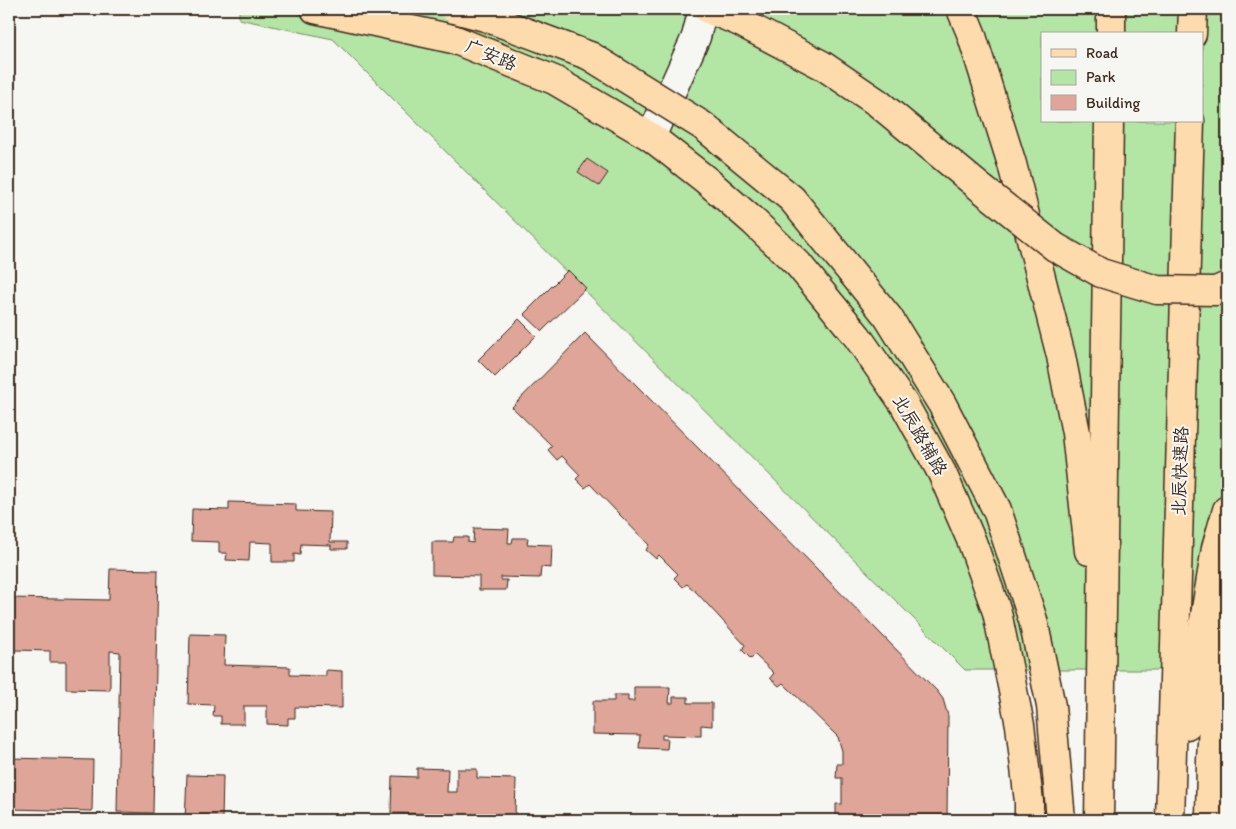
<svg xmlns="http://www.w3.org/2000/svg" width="1236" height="829" font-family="Itim,'LXGW WenKai TC',sans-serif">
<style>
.green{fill:#b3e5a5;stroke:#778862;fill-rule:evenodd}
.building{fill:#dea598;stroke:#3b2a1e}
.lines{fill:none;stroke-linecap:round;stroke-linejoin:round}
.minor-casing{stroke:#3b2a1e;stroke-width:31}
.major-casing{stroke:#3b2a1e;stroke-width:31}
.highway-casing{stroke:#3b2a1e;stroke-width:31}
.minor{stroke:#f6f6f2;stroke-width:28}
.major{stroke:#fedbac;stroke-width:28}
.highway{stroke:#fedbac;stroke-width:28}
.highway-bridge-casing{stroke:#3b2a1e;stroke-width:31;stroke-linecap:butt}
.highway-bridge{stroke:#fedbac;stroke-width:28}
.labels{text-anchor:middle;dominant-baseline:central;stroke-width:4;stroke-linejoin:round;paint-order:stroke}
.street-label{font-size:18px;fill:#3b2a1e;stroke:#f6f6f2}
</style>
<rect width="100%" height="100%" fill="#f6f6f2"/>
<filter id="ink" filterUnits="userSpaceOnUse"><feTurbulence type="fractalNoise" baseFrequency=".02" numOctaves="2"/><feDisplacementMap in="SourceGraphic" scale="10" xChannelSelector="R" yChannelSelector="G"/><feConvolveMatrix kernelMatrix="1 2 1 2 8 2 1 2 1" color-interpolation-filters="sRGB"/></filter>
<g filter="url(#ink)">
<path class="green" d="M239,9H1227V670H965L333,39L239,19ZM1042,34H1202V121H1042Z"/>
<g class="building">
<path d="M587,159L608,173L599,186L578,172Z"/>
<path d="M568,270L586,288L542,331L524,314Z"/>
<path d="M519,319L536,336L495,377L478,360Z"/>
<path d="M585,333L937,691L943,699L948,716L947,820H841V817L836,816V804H842V778H836L837,764H842V751L838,737L784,684L783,683L779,686L770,678L774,673L755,655L751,659L742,650L745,645L696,592L687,584L683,587L674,578L678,574L659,555L656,559L646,550L649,545L590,484L585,488L576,479L580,475L562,456L557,460L548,450L552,446L512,407Z"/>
<path d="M229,502L296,504V511L331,512L330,542H347V549H331V545L301,544L300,555L294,554V562H272V543L250,542L249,561L226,560L227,553H219V542L191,541L192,509L229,510Z"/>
<path d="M474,528L509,529L508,543H512L513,538H528L527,544L552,545L551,568L541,567L540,578L501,577V580H507L506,590H479V576L432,575V542H453L454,537H468V542L473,543Z"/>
<path d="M110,569L158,570L153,813L117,812L120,652L110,651V690L66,689V662H50V651L15,650L14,658H9V598L109,600Z"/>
<path d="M190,634L225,635L224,665L290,667V675L326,676V670L342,671V708L295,707V718H288V725L267,724V706H244V724H221V716H213L214,705L188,704Z"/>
<path d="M634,687H670L669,703H673V697H688V703H712V726L701,725V736L662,735V739H668L667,749L639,748L640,735L593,734V701H614V695H628V701H634Z"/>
<path d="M9,758L93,760L92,811L9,809Z"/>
<path d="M417,768L448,769L447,792H457V769H477V778L516,779L515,816L470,815V820H432V814L391,813L392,776L417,777Z"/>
<path d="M187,775L223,776L222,820H185Z"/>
</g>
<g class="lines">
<g class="minor-casing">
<path id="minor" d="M651,137L696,37L703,9"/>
</g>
<g class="major-casing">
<path id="major" d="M315,9L453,39L554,80L651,137L706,180L754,222L798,264L857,336L904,404L942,473L972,542L997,612L1020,725L1029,802V820"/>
</g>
<g class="highway-casing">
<g id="highway">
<path d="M708,9L740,22L822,65L878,103L982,189"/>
<path d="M961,9L971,33L1012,164L1061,356L1076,433L1089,551"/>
<path d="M1111,34V9"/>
<path d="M1192,34L1193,9"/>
<path d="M1187,725L1216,548L1227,510"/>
<path d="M1099,820L1109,121"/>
<path d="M1170,820L1190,121"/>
<path d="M1210,820L1211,760L1216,672L1227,602"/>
</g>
</g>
<use href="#minor" class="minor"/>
<use href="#major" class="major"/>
<use href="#highway" class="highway"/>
<g class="highway-bridge-casing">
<g id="highway-bridge">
<path d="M455,9L485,17L590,56L703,126L792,199L888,317L942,404L997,510L1033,620L1051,706L1061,820"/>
<path d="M982,189L1055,247L1101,273L1157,290L1216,291L1227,286"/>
</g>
</g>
<use href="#highway-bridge" class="highway-bridge"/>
</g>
</g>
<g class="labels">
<g class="street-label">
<text transform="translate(491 55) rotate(22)">广安路</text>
<text transform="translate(920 435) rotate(60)">北辰路辅路</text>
<text transform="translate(1180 471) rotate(-88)">北辰快速路</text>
</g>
</g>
<rect width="1236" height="829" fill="none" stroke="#f6f6f2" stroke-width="30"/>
<rect x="15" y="15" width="1206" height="799" fill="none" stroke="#3b2a1e" stroke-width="2" filter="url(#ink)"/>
<rect x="1041" y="32" width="162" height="90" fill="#f6f6f2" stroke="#aba49d"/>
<rect x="1051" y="49" width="25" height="8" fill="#fedbac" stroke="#aba49d"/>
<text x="1086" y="58" font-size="15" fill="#3b2a1e">Road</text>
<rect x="1051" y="70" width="25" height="15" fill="#b3e5a5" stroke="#aba49d"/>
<text x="1086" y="82" font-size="15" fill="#3b2a1e">Park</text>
<rect x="1051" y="95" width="25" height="15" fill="#dea598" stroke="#aba49d"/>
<text x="1086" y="108" font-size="15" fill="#3b2a1e">Building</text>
</svg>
